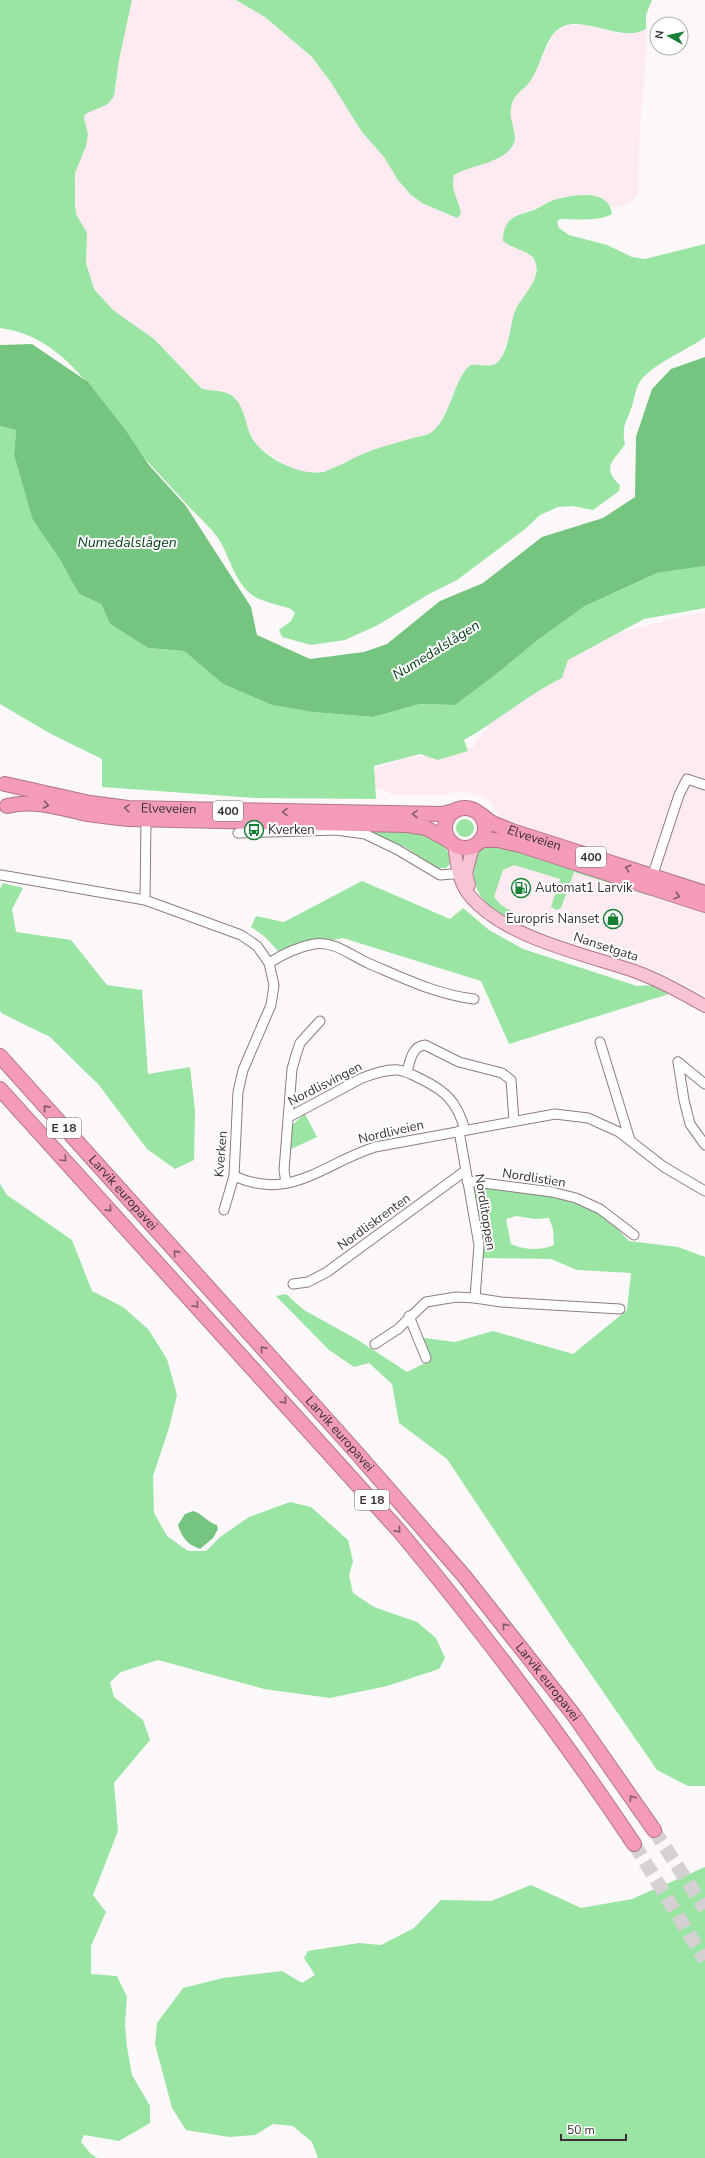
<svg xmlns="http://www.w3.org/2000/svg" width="705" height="2158" font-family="'Nunito Sans',sans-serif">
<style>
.built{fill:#feebf1}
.green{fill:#9ae4a4;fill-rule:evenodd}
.water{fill:#75c581}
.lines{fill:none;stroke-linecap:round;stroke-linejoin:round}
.highway-tunnel{stroke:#d5d0d1;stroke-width:14;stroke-dasharray:14 7;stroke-linecap:butt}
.minor-casing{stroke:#8e7b81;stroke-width:11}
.major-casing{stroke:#b2768a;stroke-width:14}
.highway-casing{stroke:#b2768a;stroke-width:16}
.minor{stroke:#fff;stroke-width:9}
.major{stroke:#f8c3d5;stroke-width:12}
.highway{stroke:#f39bb9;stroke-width:14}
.oneway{stroke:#835b69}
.labels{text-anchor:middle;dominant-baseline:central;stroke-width:4;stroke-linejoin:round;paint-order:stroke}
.shield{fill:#fff;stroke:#746e70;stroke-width:1}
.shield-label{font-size:12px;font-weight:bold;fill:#383033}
.street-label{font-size:13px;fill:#383033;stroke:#fff}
.poi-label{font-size:13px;fill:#383033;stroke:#fff;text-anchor:start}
.water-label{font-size:14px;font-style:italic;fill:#034116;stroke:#fff}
</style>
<rect width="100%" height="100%" fill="#fcf8f9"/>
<g class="built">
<path d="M132,0H236L265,17L312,57L330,81L362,132L384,157L398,180L410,194L422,203L457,218L461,214L460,204L452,191L454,175L466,168L484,164L515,133L510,121L511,108L516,94L529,83L555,32L568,25H587L616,33H635L646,29V54L640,127L638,195L626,205L615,208L602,199L587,194L545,204L517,215L510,247L524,251L533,257L537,269L533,283L514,315L510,336L506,342L502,357L496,364L489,366L470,365L466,369L453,392L449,406L442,418L436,429L428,435L379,449L324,472L316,474L301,472L288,467L258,446L251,436L243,412L231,395L223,392H210L201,388L154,339L113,310L94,288L89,277L81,221L76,214L75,173L86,146V126L84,118L85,114L108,104L116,85L119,60Z"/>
<path d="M705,613V995L660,972L546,934L488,903L497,848L499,818L492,804L485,798L470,793L457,792L441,795H395L376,788L373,776L376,768L407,758L459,752L472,747L490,724L569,657L611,635L684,616Z"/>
</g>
<g class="green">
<path d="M0,0H132L119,60L114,96L108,104L85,114L84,118L88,134L86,146L75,173V203L76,214L87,233L86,263L94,289L113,310L154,339L201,388C210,392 222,389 231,395C244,404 245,422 251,436C261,457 301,477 324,472C337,467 348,461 360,455C377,448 395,443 413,438C421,436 429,436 435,429C452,412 452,383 470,365C478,364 491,368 497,363C508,353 510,328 514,314C518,300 533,289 536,274C538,269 536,264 534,259C530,251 510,248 503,241C503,234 504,227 509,221C516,214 526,213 534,210C541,207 547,202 554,200C571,195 609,187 612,214C598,222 575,219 560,219L557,222L559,228L569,235L607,245L632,257L645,259L705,244V337C688,350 647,366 638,385C635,392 634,399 632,406C627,422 621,425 625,444C615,460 600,467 620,485L619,491L593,510L572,506L558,507L540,515L525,529L457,580L429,594L378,625L345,640L311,645L282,637L279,630L291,621L295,613L291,609C279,605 262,602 252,595C233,580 230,556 218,538C210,527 200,518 191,509C177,493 162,478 148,462C105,413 72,337 0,328Z"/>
<path d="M236,0H652L646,15V29C619,45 578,9 555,32C544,43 539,72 528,84C520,93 514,94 511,108C508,122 521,136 511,148C498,164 471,165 454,175C450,192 459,198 461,214L457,218L422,203L410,194L398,180L384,157L362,132L330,81L312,57L265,17Z"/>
<path d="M0,426L16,430L14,455L21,478L79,594L101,604L110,624L148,648L184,651L223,684L272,705L312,712L373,717L420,704L455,705L494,676L539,639L585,606L657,573L705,566V608L644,619L568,660L562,678C527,695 498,721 464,740L468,751L438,760L420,754L374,766L376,799L255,798L102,787V759L51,734L0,704Z"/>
<circle cx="465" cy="828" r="9"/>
<path d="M368,830C394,830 448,827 451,863L446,868H437L405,847L368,832Z"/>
<path d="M500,845L654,895L650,896L574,872L561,908L557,910L551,907L556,891L560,892L562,886L559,884L560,879L514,865L503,870L494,897L501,905L525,919V924L522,925C509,918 495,912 485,902C473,890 466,853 485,846C489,845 496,845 500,845Z"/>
<path d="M362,881L450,919L463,908L489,930L523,949L637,986L656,985L672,993L509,1044L481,981L343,938L278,951L264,936L251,927L256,916L284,922Z"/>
<path d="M3,883L23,888L12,909L16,932L71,940L107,985L142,990L148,1074L190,1067L195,1111L194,1160L175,1169L147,1149L99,1085L50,1037L3,1014L0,1011V889Z"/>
<path d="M305,1114L317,1137L289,1150L291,1126Z"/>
<path d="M0,1184L7,1195L72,1240L92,1291L123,1307L148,1329L167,1359L177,1395L169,1428L153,1476L154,1513L167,1536L188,1551H206L220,1537L249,1517L290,1502L311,1507L348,1540L353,1561L349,1575L353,1593L374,1607L417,1622L436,1638L445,1658L439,1669L387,1686L330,1698L264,1689L158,1660L121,1672L110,1682L114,1697L143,1720L150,1740L114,1783L118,1831L93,1895L106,1912L91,1946V1974L117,1976L127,1997L125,2024L127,2047L132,2075L150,2106V2123L119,2141L84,2135L81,2142L91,2154L97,2158H0Z"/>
<path d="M471,1184L569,1197L601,1212L629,1241L678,1247L705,1257V1786H688L657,1770L568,1641L447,1459L399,1423L392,1384L369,1363L354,1367L329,1350L276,1296L286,1294L304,1310L358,1340L407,1372L429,1361L424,1338L455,1342L493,1331L573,1354L627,1310L631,1273L577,1270L551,1259L483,1258ZM516,1216L535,1219L549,1218L553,1229L554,1245C540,1251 525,1250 511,1244L506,1219Z"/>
<path d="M705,1867V2158H318L312,2142L293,2126L273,2124L255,2135L229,2137L186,2130L172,2108L155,2044L157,2023L183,1988L223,1978L282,1971L302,1983L315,1975L304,1958L308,1951L359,1943L381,1945L414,1928L441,1900L491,1901L531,1885L581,1908L632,1899Z"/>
</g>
<g class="water">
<path d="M32,344L88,382L126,431L149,465L186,506L251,607L257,635L310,659L364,652L387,644L440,601L483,583L542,537L603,518L635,497L636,437L652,389L671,369L705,357V566L657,573L585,606L539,639L494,676L455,705L420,704L373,717L312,712L272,705L223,684L184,651L148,648L110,624L101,604L79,594L60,559L33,520L14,455L16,430L0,426V345Z"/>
<path d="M193,1511C203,1514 207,1522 217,1525L218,1529L213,1538L200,1549C187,1544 182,1538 178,1525L185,1514Z"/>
</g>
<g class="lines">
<g class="highway-tunnel">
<path d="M654,1830L705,1909"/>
<path d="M634,1844L705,1960"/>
</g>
<g class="minor-casing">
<g id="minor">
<path d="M146,820L145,900L241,935L257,946L269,963L274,985L271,1005L243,1070L238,1092L234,1176L224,1210"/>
<path d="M238,833L336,830L365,834L398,850L440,875L465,873"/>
<path d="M1,875L145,900"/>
<path d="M651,880L679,795L687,779L705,785"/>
<path d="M269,963C283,954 297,947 314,944C336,941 351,956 370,964C403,978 438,995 474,999"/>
<path d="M600,1042L630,1140"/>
<path d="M678,1062L684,1100L690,1124L705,1145"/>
<path d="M678,1062L705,1084"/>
<path d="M407,1072C410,1061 412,1046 425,1045L459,1062L502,1073L511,1080L514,1121"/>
<path d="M289,1117L362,1078C373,1074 386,1069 398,1070C406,1071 413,1075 421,1079C446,1091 457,1102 465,1130"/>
<path d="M234,1176C291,1202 324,1163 375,1147L555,1114L588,1118L619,1132L664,1167L705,1191"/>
<path d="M467,1181L552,1192L576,1198L600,1209L634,1235"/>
<path d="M286,1183L284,1170L292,1069L296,1055L300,1043L320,1021"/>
<path d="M293,1284L308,1282L327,1272L465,1171"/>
<path d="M475,1298L501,1302L620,1309"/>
<path d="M409,1316L426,1358"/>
<path d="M375,1344L398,1329L426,1302L456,1297L475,1298L479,1245L459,1131"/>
</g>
</g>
<g class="major-casing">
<g id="major">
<path d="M454,845C457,863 458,882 470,896C505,938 584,954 634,971C659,980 682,993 705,1006"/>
<path d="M469,885L466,873L473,847"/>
</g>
</g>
<g class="highway-casing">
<g id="highway">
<path id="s1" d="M5,784L90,803L128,808L442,814L454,811"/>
<path d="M7,806C35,799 60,808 87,814C101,816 114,818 128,819L408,825L426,828L450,841"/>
<circle cx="465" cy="828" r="20"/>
<path id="s2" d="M480,814L492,823L512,831L705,893"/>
<path d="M481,840H498L520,845L705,905"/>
<path id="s3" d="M0,1056L356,1452L464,1576L573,1714L654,1830"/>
<path d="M0,1089L401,1533C484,1633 562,1736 634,1844"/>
</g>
</g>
<use href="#minor" class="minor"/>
<use href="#major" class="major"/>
<use href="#highway" class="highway"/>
</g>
<defs><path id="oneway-chevron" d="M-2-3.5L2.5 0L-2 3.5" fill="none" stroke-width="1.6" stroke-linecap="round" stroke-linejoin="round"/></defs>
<g class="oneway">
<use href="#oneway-chevron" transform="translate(46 805) rotate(11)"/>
<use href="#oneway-chevron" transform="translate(127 808) rotate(-175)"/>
<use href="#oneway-chevron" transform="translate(285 812) rotate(-179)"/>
<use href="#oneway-chevron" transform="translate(415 814) rotate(-179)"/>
<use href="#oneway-chevron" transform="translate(628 868) rotate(-162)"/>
<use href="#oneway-chevron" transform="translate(677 896) rotate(18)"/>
<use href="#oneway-chevron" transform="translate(46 1108) rotate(-132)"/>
<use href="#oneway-chevron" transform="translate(64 1159) rotate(47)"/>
<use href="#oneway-chevron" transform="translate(109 1209) rotate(48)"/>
<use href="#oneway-chevron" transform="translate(176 1253) rotate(-132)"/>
<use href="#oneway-chevron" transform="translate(196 1305) rotate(49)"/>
<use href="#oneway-chevron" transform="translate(263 1349) rotate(-132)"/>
<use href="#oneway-chevron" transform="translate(284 1401) rotate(48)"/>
<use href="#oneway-chevron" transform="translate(398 1530) rotate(49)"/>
<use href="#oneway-chevron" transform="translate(505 1626) rotate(-128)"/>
<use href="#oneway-chevron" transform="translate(632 1798) rotate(-124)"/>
</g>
<defs>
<g id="bus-ring" transform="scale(1)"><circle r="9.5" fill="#fff" stroke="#157f34" stroke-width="1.5"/><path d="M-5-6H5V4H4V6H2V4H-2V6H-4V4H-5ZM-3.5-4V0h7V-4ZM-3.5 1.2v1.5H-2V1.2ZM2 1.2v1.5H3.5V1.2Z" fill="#157f34"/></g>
<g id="fuel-ring" transform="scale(1)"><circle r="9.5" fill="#fff" stroke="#157f34" stroke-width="1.5"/><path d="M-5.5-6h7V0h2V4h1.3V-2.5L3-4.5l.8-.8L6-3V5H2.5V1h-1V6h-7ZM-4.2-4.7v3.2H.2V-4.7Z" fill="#157f34"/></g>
<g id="shop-ring" transform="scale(1)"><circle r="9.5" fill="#fff" stroke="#157f34" stroke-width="1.5"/><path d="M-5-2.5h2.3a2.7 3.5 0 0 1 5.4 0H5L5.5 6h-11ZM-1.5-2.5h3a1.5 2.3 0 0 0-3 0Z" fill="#157f34"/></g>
</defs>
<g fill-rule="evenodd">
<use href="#bus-ring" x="254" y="830"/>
<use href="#fuel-ring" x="521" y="888"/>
<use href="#shop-ring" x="613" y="919"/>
</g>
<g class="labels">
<g class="shield">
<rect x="213" y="801" width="30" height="20" rx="3"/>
<rect x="576" y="847" width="30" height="20" rx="3"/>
<rect x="47" y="1118" width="34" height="20" rx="3"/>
<rect x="355" y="1490" width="34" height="20" rx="3"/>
</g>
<g class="shield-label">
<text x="228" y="811">400</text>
<text x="591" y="857">400</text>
<text x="64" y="1128">E 18</text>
<text x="372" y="1500">E 18</text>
</g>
<g class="street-label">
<text stroke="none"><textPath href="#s1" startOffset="166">Elveveien</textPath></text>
<text stroke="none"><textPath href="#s2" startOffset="60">Elveveien</textPath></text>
<text transform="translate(606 947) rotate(18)">Nansetgata</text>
<text transform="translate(325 1084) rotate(-27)">Nordlisvingen</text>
<text transform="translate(391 1132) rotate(-13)">Nordliveien</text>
<text transform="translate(221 1154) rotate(-85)">Kverken</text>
<text transform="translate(534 1178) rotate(9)">Nordlistien</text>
<text stroke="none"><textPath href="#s3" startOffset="184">Larvik europavei</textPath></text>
<text transform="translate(485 1212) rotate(81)">Nordlitoppen</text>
<text transform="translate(374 1222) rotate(-36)">Nordliskrenten</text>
<text stroke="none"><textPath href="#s3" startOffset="508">Larvik europavei</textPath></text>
<text stroke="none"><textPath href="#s3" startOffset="832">Larvik europavei</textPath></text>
</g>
<g class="poi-label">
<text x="268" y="830">Kverken</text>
<text x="535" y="888">Automat1 Larvik</text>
<text x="599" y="919" text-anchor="end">Europris Nanset</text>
</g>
<g class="water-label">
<text x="127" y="542">Numedalslågen</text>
<text transform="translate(436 650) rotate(-32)">Numedalslågen</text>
</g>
</g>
<g transform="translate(669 36) rotate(278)"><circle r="19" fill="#ffffff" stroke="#afacad"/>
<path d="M0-3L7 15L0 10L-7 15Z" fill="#157f34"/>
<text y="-6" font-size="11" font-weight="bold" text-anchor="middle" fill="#383033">N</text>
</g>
<path d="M561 2134v6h65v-6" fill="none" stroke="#383033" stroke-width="2"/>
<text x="567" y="2134" font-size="12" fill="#383033" stroke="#ffffff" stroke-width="3" paint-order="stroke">50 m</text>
</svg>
